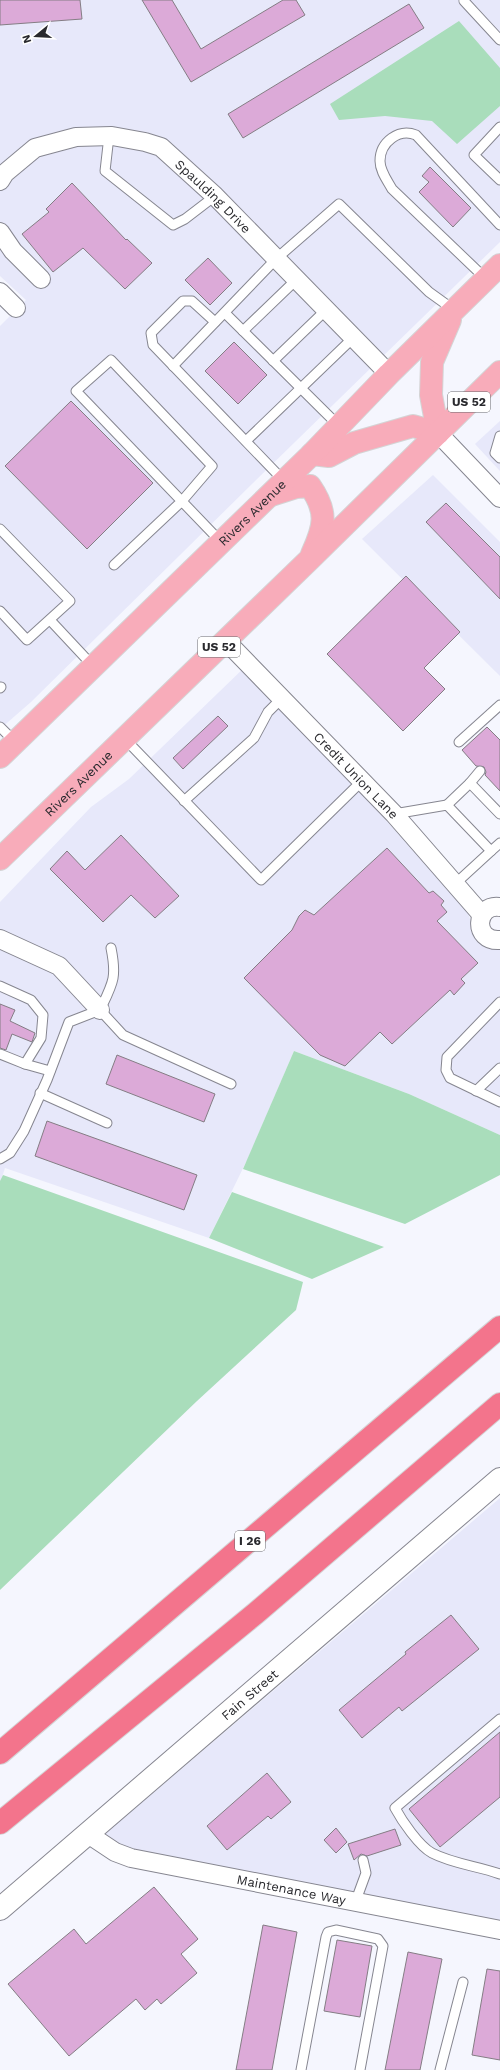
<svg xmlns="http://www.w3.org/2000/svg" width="500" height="2070" font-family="'Work Sans',sans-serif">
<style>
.built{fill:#e7e8fa}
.green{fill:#a9ddbb}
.building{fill:#dcaad8;stroke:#847d84}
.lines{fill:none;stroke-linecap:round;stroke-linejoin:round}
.service-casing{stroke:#868690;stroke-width:11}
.minor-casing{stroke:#868690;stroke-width:20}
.tertiary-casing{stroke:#868690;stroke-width:24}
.primary-casing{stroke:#d4d4d5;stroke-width:24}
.motorway-casing{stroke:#d4d4d5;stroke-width:24}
.service{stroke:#fff;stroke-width:9}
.minor{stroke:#fff;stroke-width:18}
.tertiary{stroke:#fff;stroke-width:22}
.primary{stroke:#f8acba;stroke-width:22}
.motorway{stroke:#f3748c;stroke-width:22}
.labels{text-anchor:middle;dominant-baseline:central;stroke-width:3;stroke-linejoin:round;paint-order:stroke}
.shield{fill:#fff;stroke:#69696c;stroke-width:1}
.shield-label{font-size:12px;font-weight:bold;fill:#29292d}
.street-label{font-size:13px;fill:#29292d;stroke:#fff}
</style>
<rect width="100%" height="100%" fill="#f5f6fe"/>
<g class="built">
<path d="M0,0H500V242L253,483L31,702L0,729V326L26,300L0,276Z"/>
<path d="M500,421V471L475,444Z"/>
<path d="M433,475L500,542V676L362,539Z"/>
<path d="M248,664L468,913L478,942L500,948V1135L409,1094L294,1051L248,1158L209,1238L5,1168L0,1183V902L91,807L129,779Z"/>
<path d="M500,1498V1930L131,1858L98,1840Z"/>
</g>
<g class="green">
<path d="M459,21L500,68V106L457,144L432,121L385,116L339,120L330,104Z"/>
<path d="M294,1051L409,1094L500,1135V1175L405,1224L243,1169Z"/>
<path d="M3,1175L303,1282L296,1310L197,1401L0,1590V1181Z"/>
<path d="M232,1192L384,1247L312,1279L209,1238Z"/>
</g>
<g class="building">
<path d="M0,0H80L82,19L0,25Z"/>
<path d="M142,0H172L201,49L283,0H296L305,15L191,82Z"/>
<path d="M409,4L424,28L243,138L228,114Z"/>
<path d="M430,167L471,208L453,227L419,192L429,182L422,176Z"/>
<path d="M72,183L126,240L127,239L152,263L125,289L83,248L53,272L22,234L49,212L46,209Z"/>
<path d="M208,258L232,283L210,305L185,280Z"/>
<path d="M234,342L267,375L238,404L205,371Z"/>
<path d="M71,401L153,483L87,549L5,466Z"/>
<path d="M446,503L500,557V599L426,522Z"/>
<path d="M406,576L460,632L424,668L445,689L403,731L327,654Z"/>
<path d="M218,716L228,726L183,769L173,758Z"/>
<path d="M487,727L500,740V791L485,775L486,772L484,767L476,766L462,750Z"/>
<path d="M121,835L179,896L155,918L131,895L103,922L50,869L67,851L85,870Z"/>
<path d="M387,848L429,893L433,891L444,901L441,905L447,912L437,921L478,963L461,979L465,983L454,995L450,990L392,1044L380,1032L345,1066L320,1055L244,978L292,930L299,916L305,910L314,915Z"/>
<path d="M0,1004L15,1010L10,1021L35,1033L32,1042L12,1034L6,1050L0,1048Z"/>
<path d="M117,1055L215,1094L204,1122L106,1084Z"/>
<path d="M47,1121L197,1175L184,1210L35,1156Z"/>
<path d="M451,1615L479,1649L402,1711L399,1707L362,1738L339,1710L406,1654L405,1652Z"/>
<path d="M500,1732V1797L440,1847L409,1809Z"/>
<path d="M267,1773L291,1802L271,1819L268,1816L227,1850L207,1826Z"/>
<path d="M336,1828L347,1842L336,1853L324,1840Z"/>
<path d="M395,1829L401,1845L367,1856L361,1854L354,1860L348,1844Z"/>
<path d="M154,1887L198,1939L181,1954L197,1973L161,2004L157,1999L145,2010L136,1999L69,2056L8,1984L74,1929L86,1944Z"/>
<path d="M263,1925L297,1932L272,2070H236Z"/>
<path d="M337,1940L372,1946L360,2017L324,2011Z"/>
<path d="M408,1952L442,1959L420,2070H385Z"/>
<path d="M487,1969L500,1971V2060L472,2055Z"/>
</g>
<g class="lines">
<g class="service-casing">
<g id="service">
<path d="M465,0L464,1L500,40"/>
<path d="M500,127L474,155L500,180"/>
<path d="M109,136L105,171L173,225L185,219L215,196"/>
<path d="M486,279L392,189C387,180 380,171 380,161C380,142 399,128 416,135L500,225"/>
<path d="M225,313L339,426"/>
<path d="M215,322L192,301H183L151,333L153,345L284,481"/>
<path d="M243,331L296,280"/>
<path d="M273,361L326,310"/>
<path d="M173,366L276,259L339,204L429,292L454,310"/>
<path d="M500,436L495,453L500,458"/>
<path d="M246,441L353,338"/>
<path d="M0,529L70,601L27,640L0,611"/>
<path d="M114,565L182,501L212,466L111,360L76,391L221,542"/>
<path d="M50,620L93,666"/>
<path d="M0,688L1,687"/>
<path d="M0,727L15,742"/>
<path d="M125,739L261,880L362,781"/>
<path d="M459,742L500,705"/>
<path d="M470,783L480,771"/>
<path d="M184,801L254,738L268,712L282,698"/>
<path d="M447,805L470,783L500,814"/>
<path d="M394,814L447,805L491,851L455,884"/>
<path d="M491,851L500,843"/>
<path d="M0,986L31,1000L43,1015L41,1038L25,1064"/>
<path d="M500,1002L447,1057L446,1070L450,1078L500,1102"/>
<path d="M100,1010L123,1035L231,1084"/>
<path d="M0,1054L25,1064L50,1071"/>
<path d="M476,1091L500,1068"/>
<path d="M40,1093L107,1123"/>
<path d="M0,1159L10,1153L24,1131L47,1080L69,1022L100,1010C113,983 117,978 111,948"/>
<path d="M500,1719L395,1808C402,1821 419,1846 432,1853C453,1864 478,1866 500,1874"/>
<path d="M355,1903L366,1873L363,1860"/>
<path d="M301,2070L326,1937L328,1932L336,1930L378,1939L383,1946L360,2070"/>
<path d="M440,2070L463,1982"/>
</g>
</g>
<g class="minor-casing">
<g id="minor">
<path id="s1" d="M0,181L5,173L35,148L76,137L112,136L145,142L161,147L215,196L389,374"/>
<path d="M0,232L13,251L41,279"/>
<path d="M0,292L16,308"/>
<path d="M438,433L500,498"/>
<path id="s2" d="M226,641L394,814L482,915"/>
<path d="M500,907C475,903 472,942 500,940"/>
<path d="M0,939L59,966L100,1010"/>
<path id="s3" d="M88,1834L115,1852L131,1858L500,1930"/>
</g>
</g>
<g class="tertiary-casing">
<g id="tertiary">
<path id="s4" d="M0,1909L500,1479"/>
</g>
</g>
<g class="primary-casing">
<g id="primary">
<path d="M438,433L431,395L432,362L450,320"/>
<path d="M312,454L329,456L354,443L413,426L438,433"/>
<path d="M271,495L296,487L310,486C328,512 325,526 312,554"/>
<path id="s5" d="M0,757L312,454L389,374L500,265"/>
<path id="s6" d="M0,859L310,559L500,372"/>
</g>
</g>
<g class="motorway-casing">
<g id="motorway">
<path d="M0,1753L500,1327"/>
<path d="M0,1823L256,1613L500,1404"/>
</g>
</g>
<use href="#service" class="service"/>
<use href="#minor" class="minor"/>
<use href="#tertiary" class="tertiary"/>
<use href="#primary" class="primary"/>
<use href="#motorway" class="motorway"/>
</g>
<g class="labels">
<g class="shield">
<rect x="448" y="392" width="42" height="20" rx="3"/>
<rect x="198" y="637" width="42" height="20" rx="3"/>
<rect x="235" y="1531" width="30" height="20" rx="3"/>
</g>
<g class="shield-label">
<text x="469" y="402">US 52</text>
<text x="219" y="647">US 52</text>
<text x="250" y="1541">I 26</text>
</g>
<g class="street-label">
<text stroke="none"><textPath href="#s1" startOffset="249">Spaulding Drive</textPath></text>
<text stroke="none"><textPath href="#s5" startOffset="351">Rivers Avenue</textPath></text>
<text stroke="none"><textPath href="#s2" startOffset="187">Credit Union Lane</textPath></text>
<text stroke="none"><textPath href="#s6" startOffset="109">Rivers Avenue</textPath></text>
<text stroke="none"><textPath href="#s4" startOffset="329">Fain Street</textPath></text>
<text stroke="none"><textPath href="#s3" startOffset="213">Maintenance Way</textPath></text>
</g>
</g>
<g transform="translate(36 36) rotate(252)" stroke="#ffffff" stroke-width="3" paint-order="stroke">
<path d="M0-3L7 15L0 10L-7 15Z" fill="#29292d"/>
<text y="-6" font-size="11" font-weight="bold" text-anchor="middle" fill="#29292d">N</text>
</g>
</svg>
